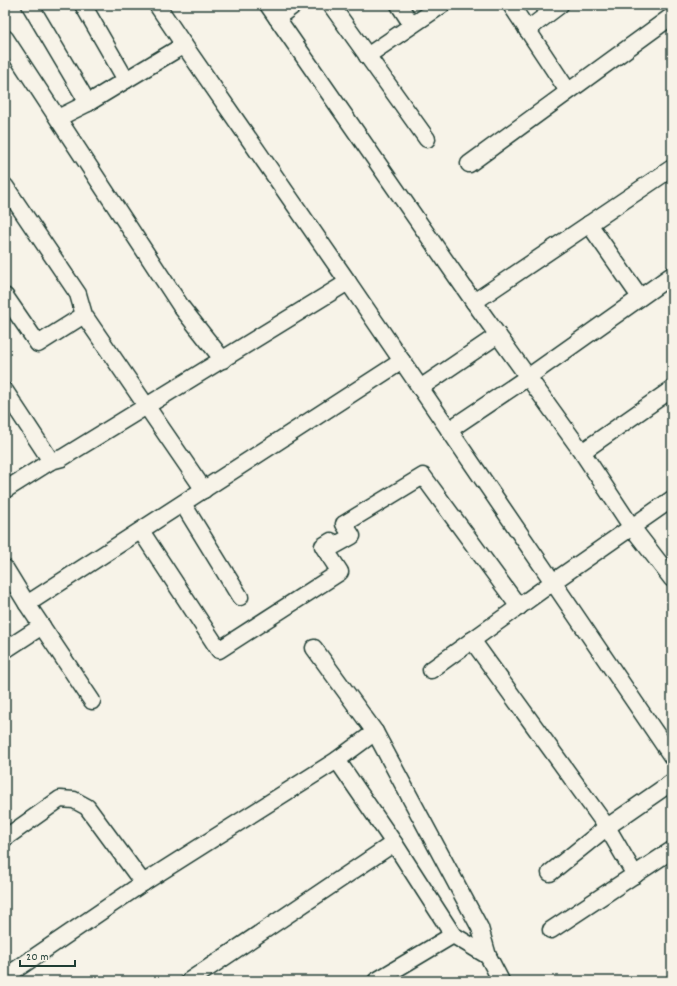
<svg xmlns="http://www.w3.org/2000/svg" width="677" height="986" font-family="Dekko,sans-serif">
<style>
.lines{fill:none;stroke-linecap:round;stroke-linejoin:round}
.minor-casing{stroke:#1f3d34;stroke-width:19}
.minor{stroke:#f7f3e8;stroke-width:16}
</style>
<rect width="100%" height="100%" fill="#f7f3e8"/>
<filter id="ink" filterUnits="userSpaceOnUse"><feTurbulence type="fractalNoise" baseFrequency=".025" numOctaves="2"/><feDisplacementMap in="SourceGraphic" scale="8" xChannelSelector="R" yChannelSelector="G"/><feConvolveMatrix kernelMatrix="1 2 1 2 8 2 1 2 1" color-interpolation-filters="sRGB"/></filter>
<g filter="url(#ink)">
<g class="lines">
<g class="minor-casing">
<g id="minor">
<path d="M30,5L88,103"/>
<path d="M157,5L184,45L348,282"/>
<path d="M268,5L474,302L582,452L631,526L672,579"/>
<path d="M331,5L427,139"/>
<path d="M399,5L412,25"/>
<path d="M511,5L568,91"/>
<path d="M277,18L294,5"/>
<path d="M527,30L560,5"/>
<path d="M5,38L182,308L223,360"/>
<path d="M367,56L442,5"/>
<path d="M126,80L184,45"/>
<path d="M58,118L88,103L126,80L83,5"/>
<path d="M469,164L672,16"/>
<path d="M5,186L78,294L84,315L204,490"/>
<path d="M589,224L640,297"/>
<path d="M5,296L38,344L84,315"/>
<path d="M474,302L672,168"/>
<path d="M420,388L498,335"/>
<path d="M5,391L51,461"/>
<path d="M449,430L528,377L672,275"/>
<path d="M582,452L672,389"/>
<path d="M5,490L51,461L62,458L348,282L553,582L431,670"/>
<path d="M672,499L553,582L672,757"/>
<path d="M183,504L240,597"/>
<path d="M141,531L219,650L340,572L323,546L331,541L334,546L352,536L344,524L423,476L519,607"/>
<path d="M5,568L27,604L92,701"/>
<path d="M27,604L402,361"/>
<path d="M472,640L607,827L635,875"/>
<path d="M314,648L375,732L480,928L488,956L501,981"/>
<path d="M5,650L42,626"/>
<path d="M337,760L394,843L453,935L488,956"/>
<path d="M5,838L60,799L74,800L87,807L143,883"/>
<path d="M550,873L607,827L672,782"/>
<path d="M551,930L672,850"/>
<path d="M5,977L143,883L337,760L375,732"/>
<path d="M189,981L394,843"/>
<path d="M376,981L453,935"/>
</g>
</g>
<use href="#minor" class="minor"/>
</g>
</g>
<rect width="677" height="986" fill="none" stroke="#f7f3e8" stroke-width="20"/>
<rect x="10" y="10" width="657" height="966" fill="none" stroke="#1f3d34" stroke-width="1.5" filter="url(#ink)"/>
<path d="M20 960v6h55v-6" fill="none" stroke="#1f3d34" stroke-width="2"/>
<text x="26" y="960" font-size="12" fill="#1f3d34" stroke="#f7f3e8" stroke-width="3" paint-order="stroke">20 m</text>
</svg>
